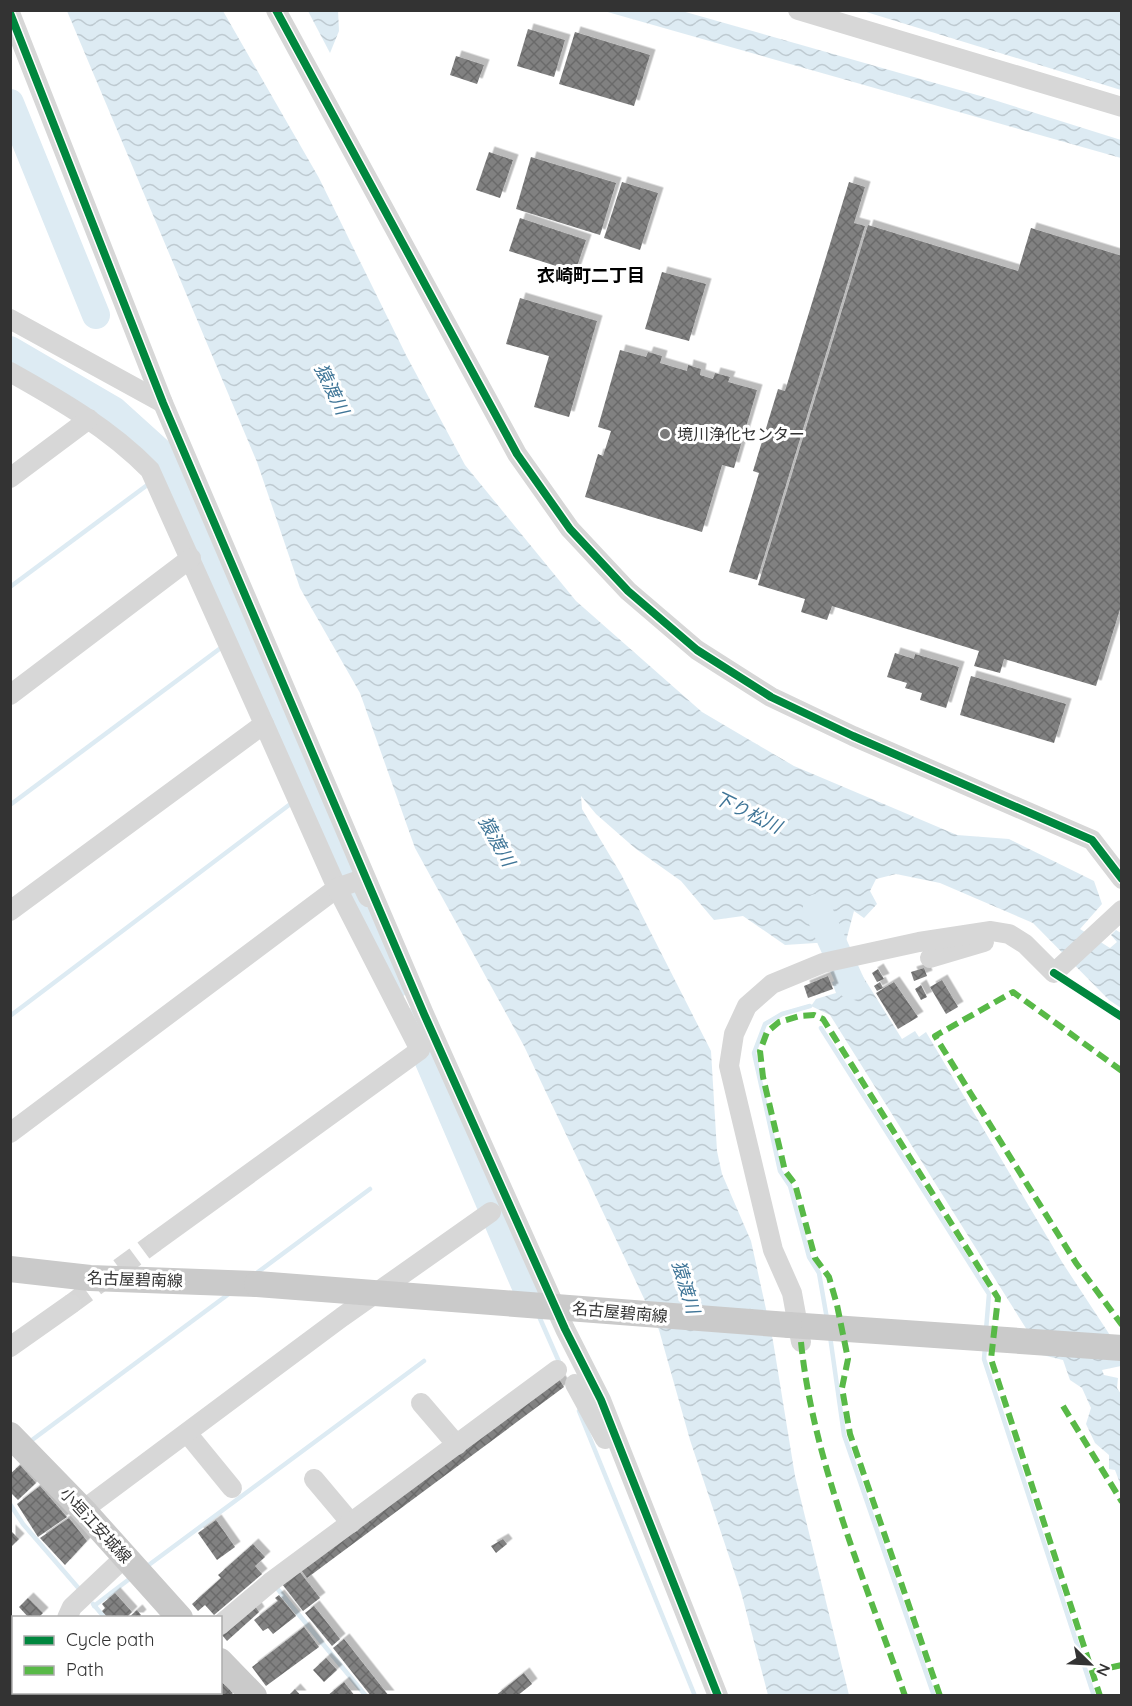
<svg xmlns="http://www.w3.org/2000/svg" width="1132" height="1706" font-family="Quicksand,'Noto Sans JP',sans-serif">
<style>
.water{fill:url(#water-waves)}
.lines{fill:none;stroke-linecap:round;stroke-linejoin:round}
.stream{stroke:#ddebf3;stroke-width:4.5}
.river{stroke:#ddebf3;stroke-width:28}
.building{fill:url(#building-cross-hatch);filter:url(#shadow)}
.minor-tunnel{stroke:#d6d6d6;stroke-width:20;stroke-dasharray:20 10;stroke-linecap:butt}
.minor{stroke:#d7d7d7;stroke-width:20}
.major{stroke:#cacaca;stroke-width:26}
.major-bridge{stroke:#cacaca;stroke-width:26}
.quiet{stroke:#58b947;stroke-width:6;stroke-dasharray:12 6;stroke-linecap:butt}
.cycleway-casing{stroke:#fff;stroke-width:11}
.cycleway{stroke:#00873e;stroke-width:8}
.poi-dot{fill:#7a7a7a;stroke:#fff;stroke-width:2}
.labels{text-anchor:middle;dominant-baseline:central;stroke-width:6;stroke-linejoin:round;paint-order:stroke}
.poi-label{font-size:16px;fill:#333;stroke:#fff;text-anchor:start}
.street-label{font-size:16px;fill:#333;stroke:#fff}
.neighbourhood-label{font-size:18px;font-weight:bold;fill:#000;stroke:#fff}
.water-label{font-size:18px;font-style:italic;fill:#3f7597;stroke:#fff}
</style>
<defs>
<pattern id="water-waves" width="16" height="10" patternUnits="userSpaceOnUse" patternTransform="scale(1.5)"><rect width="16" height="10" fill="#ddebf3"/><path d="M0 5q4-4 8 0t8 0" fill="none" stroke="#becad1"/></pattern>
<pattern id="building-cross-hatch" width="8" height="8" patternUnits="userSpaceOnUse" patternTransform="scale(1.5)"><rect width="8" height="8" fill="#818181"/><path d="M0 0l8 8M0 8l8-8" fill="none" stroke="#6a6a6a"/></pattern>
<filter id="shadow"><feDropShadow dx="5.5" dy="-5.5" stdDeviation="0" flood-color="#0004"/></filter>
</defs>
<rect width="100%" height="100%" fill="#fff"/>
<g class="water">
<path d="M338,10L339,31L330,53L308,11Z"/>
<path d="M67,11H223L319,178L406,355L465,465L576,601L702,712L794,766L957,835L1009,839L1094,881L1102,904L1080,929L1110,948L1117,942L1111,935L1116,930L1121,933V1008L1109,1000L1033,923L940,883L896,874L876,879L870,891L877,904L864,918L854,911L846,941L785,945L743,916L714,920L681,881L636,849L596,814L581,796L582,809L621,874L711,1051L717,1151L722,1174L751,1241L773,1341L795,1476L849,1695H768L741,1592L690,1440L659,1330L524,1046L415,848L360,693L300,588L257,462Z"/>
<path d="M604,11H682L991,99L1121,140V158Z"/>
<path d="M863,11H1121V90Z"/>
<path d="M853,967L855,976L862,975L902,1039L915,1031L919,1037L926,1032L1062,1262L1121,1352V1366L1102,1370L1104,1375L1118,1378L1117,1388L1121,1394V1486L1115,1470L1109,1469V1455L1095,1443L1086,1424L1091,1408L1082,1388L1070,1380L1063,1360L1038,1354L1027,1330L830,1015L811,1006L816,999L836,993L832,982L838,980L835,969Z"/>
</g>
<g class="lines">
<g class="stream">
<path d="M23,364L29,361"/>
<path d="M159,476L170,468"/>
<path d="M10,587L150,483"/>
<path d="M231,640L241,633"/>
<path d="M10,805L222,647"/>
<path d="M810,1006L782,1014L765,1024L754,1053L780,1171L790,1186L809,1257L819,1273L827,1319"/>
<path d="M10,1016L293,802"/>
<path d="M821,1028L989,1294L986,1330"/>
<path d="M254,1275L370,1189"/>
<path d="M538,1314L560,1364"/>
<path d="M830,1336L844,1435L934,1696"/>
<path d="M985,1347L984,1359L1094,1696"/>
<path d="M579,1411L695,1696"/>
<path d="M28,1443L230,1293"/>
<path d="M10,1504L23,1524L81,1591"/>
<path d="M146,1567L424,1361"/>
<path d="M276,1587L366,1696"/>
<path d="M93,1604L105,1618"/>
<path d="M94,1606L132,1577"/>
</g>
<g class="river">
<path d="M10,103L96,315"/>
<path d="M10,350L113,410L165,457L395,985"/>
<path d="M817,908L852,986"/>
<path d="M412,1022L526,1287"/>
</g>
</g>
<g class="building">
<path d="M528,29L565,40L554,77L517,66Z"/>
<path d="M575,32L650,55L634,106L559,84Z"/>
<path d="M456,56L484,65L477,84L450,75Z"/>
<path d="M489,152L513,160L500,198L476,190Z"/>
<path d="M531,157L616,183L600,235L516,209Z"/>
<path d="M622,182L658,193L640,250L604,238Z"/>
<path d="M849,182L865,187L854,223L865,226L757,580L729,572L759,473L753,471L778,389L785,391Z"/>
<path d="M520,218L586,240L575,272L509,251Z"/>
<path d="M868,225L1018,271L1031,228L1122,256V603L1096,686L1004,659L1000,673L974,666L979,651L832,606L827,620L801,612L805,599L758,585Z"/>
<path d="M662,272L706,284L689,341L645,329Z"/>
<path d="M520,298L597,321L569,417L534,407L549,356L506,344Z"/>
<path d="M620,350L646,357L648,352L662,356L660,363L687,371L688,365L701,369L700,375L713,379L715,373L730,377L728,382L757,390L734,468L722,465L702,532L585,497L598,454L603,456L611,431L598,427Z"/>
<path d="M895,653L914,659L915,654L959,667L946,708L920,700L922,693L905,688L907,683L887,677Z"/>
<path d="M971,676L1066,704L1054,743L960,715Z"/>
<path d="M924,968L927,976L914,981L911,972Z"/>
<path d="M878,969L884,979L877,982L872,973Z"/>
<path d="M828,976L833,989L808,998L804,986Z"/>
<path d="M942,980L958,1007L946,1014L930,987Z"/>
<path d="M880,982L883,988L877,991L874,986Z"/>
<path d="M894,982L918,1017L898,1029L876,993Z"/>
<path d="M921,985L927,997L921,1000L915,989Z"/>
<path d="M559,1379L564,1387L307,1578L301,1570Z"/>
<path d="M20,1465L36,1483L18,1500L10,1492V1474Z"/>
<path d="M40,1486L67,1517L38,1537L17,1504Z"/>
<path d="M69,1518L87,1541L65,1565L40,1538Z"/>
<path d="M216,1520L235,1547L217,1560L198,1533Z"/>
<path d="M10,1530L19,1539L10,1548Z"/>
<path d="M503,1539L507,1544L496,1553L491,1546Z"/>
<path d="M253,1544L265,1557L255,1566L262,1574L214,1615L205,1605L198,1611L192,1604L221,1578L218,1575Z"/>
<path d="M299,1571L320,1598L303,1611L282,1584Z"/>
<path d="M115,1593L132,1612L126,1618H108L102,1611L105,1608L102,1604Z"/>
<path d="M279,1595L296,1616L273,1634L268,1628L263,1631L254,1620L278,1601L275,1598Z"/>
<path d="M28,1598L43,1613L38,1618H29L19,1607Z"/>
<path d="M255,1606L259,1612L227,1641L222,1635Z"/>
<path d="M314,1606L340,1639L332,1646L305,1613Z"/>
<path d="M137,1610L141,1615L138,1618H128Z"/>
<path d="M304,1627L319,1647L266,1686L252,1667Z"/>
<path d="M344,1639L389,1696H371L333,1648Z"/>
<path d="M326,1658L337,1670L324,1682L313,1670Z"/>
<path d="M524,1673L532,1684L517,1696H495Z"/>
<path d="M220,1680L233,1693L230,1696H191L194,1692H220Z"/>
<path d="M344,1682L355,1696H327Z"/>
<path d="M295,1689L301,1696H288Z"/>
<path d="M17,1692H30L27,1696H14Z"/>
<path d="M43,1692H74L71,1696H43Z"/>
</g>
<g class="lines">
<path class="minor-tunnel" d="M71,1304L155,1242"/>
<g class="minor">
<path d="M276,10L517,454L570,529L628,591L697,650L771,697L853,736L1092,840L1122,879"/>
<path d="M798,10L1122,107"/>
<path d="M10,13L163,403L424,1014L565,1329L601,1400L718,1696"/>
<path d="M10,319L163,403"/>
<path d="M10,372C60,400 110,429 150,470L264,724L10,911"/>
<path d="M10,478L89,419"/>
<path d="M10,695L191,558"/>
<path d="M930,958L984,942"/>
<path d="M10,1133L337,888L264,724"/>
<path d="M155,1242L420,1050L337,888L360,880L368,897"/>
<path d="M801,1342L792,1293L773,1250L729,1066L734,1034L747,1006L772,984L823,963L919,942L991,931L1009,934L1025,944L1054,973L1122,910"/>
<path d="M10,1347L71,1304"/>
<path d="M575,1384L605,1439"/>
<path d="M421,1403L457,1445"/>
<path d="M187,1433L232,1488"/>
<path d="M314,1479L351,1523"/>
<path d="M83,1510L342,1317L491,1212"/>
<path d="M67,1618L72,1607L126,1556"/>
<path d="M220,1625L272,1581L557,1370"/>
<path d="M164,1696L166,1692"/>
</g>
<g class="major">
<path d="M10,1269L90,1278L257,1284"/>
<path d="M789,1325L1122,1348"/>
<path d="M10,1435L83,1510L180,1618"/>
<path d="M220,1661L254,1696"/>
</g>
<path class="major-bridge" d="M257,1284L789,1325"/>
<g class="quiet">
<path d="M1122,1071L1013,992L935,1036L1076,1263L1122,1325"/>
<path d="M801,1342C813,1462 866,1582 905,1696"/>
<path d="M1063,1406L1122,1502"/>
<path d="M1094,1671L1122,1665"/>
<path d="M940,1696L850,1434L842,1388L848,1359L837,1305L829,1277L815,1258L795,1184L785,1171L763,1077L760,1051L767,1032L779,1022L800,1016L814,1015L823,1019L998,1298L991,1359L1100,1696"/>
</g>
<g class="cycleway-casing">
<g id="cycleway">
<path d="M276,10L517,454L570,529L628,591L697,650L771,697L853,736L1092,840L1122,879"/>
<path d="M10,13L163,403L424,1014L565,1329L601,1400L718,1696"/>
<path d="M1054,973L1122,1017"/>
</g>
</g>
<use href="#cycleway" class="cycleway"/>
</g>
<circle class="poi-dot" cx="665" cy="434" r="6"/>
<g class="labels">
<g class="poi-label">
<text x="677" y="434">境川浄化センター</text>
</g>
<g class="street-label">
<text transform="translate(135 1279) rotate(2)">名古屋碧南線</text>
<text transform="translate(620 1312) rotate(5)">名古屋碧南線</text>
<text transform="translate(96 1525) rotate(47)">小垣江安城線</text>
</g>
<g class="neighbourhood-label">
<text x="591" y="275">衣崎町二丁目</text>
</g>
<g class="water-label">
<text transform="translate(332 389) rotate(64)">猿渡川</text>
<text transform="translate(748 812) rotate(26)">下り松川</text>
<text transform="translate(497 841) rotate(61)">猿渡川</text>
<text transform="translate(686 1287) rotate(73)">猿渡川</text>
</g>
</g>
<rect width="1132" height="1706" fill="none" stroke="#333333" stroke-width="24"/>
<rect x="12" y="1616" width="210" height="78" fill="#ffffff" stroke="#adadad" stroke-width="1.5"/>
<rect x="24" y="1636" width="30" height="9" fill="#00873e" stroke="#adadad" stroke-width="1.5"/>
<text x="66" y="1646" font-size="18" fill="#333333">Cycle path</text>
<rect x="24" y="1666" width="30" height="9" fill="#58b947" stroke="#adadad" stroke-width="1.5"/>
<text x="66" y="1676" font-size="18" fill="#333333">Path</text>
<g transform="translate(1090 1664) rotate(114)" stroke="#ffffff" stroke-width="4.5" paint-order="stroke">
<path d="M0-4.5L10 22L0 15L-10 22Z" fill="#333333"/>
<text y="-9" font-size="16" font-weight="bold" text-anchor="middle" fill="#333333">N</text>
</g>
</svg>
